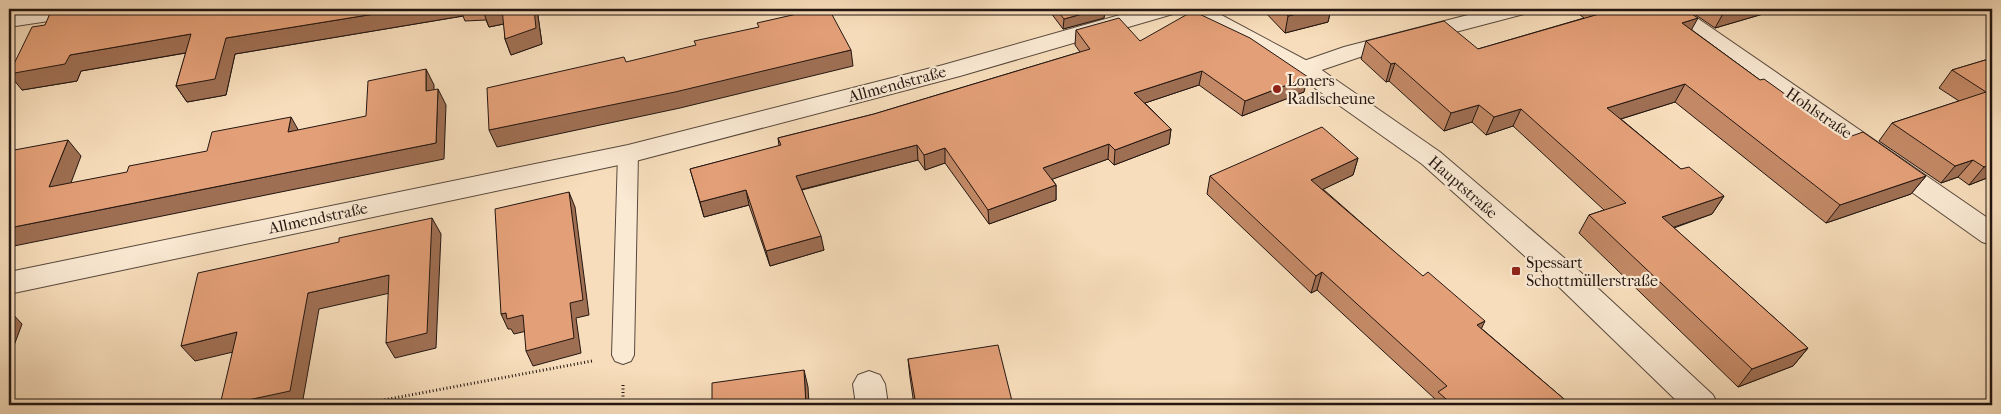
<svg xmlns="http://www.w3.org/2000/svg" width="2001" height="414" font-family="'IM FELL French Canon',serif">
<style>
.lines{fill:none;stroke-linecap:round;stroke-linejoin:round}
.service-casing{stroke:#58483c;stroke-width:2}
.minor-casing{stroke:#58483c;stroke-width:2}
.tertiary-casing{stroke:#58483c;stroke-width:2}
.path{stroke:#231611;stroke-width:3;stroke-dasharray:1 2.5;stroke-linecap:butt}
.service{fill:#fae9d3;fill-rule:evenodd}
.minor{fill:#fae9d3;fill-rule:evenodd}
.tertiary{fill:#fae9d3;fill-rule:evenodd}
.wall{fill:#c38966;stroke:#231611}
.shaded-wall{fill:#9f6f53;stroke:#231611}
.building{fill:#e39f77;stroke:#231611}
.poi-dot{fill:#8f2418;stroke:#fae9d3;stroke-width:2}
.labels{text-anchor:middle;dominant-baseline:central;stroke-width:4.5;stroke-linejoin:round;paint-order:stroke}
.poi-label{font-size:16px;fill:#231611;stroke:#fae9d3;text-anchor:start}
.street-label{font-size:16px;fill:#231611;stroke:#fae9d3}
</style>
<rect width="100%" height="100%" fill="#f7ddbb"/>
<filter id="stains"><feTurbulence type="fractalNoise" baseFrequency=".004" numOctaves="4"/><feColorMatrix values="0 0 0 0 .2 0 0 0 0 .09 0 0 0 0 .02 0 0 0 .5 -.17"/></filter>
<radialGradient id="worn" r=".72"><stop offset=".6" stop-color="#630" stop-opacity="0"/><stop offset="1" stop-color="#630" stop-opacity=".3"/></radialGradient>
<g class="lines">
<g class="service-casing">
<path id="service" d="M628,148L635,149L638,154L634,355L631,361L623,364L615,361L612,355L618,154L621,149Z"/>
</g>
<g class="minor-casing">
<g id="minor">
<path d="M38,9H93L90,14L82,16L9,27V13Z"/>
<path d="M1141,9H1176L1173,14L960,76L628,163L9,294V272L628,145L943,65Z"/>
<path d="M1491,9H1527L1524,14L1360,57L1304,76L1295,74L1292,69L1295,64L1344,47Z"/>
<path d="M1658,9H1684L1992,221V245L1982,242L1661,14Z"/>
<path d="M869,371L880,375L885,384L888,405H856L853,384L858,375Z"/>
</g>
</g>
<g class="tertiary-casing">
<path id="tertiary" d="M1183,9H1210L1313,64L1440,152L1576,268L1713,395L1718,405H1681L1556,284L1422,164L1295,74L1186,14Z"/>
</g>
<g class="path">
<path d="M623,385V405"/>
<path d="M357,405L592,361"/>
</g>
<use href="#service" class="service"/>
<use href="#minor" class="minor"/>
<use href="#tertiary" class="tertiary"/>
</g>
<g class="wall">
<path d="M52,9H537L542,44L511,55L505,39L504,24L489,27L486,20L465,21L463,16L235,54L226,95L187,102L176,86L186,53L81,71L77,81L22,90Z"/>
<path d="M1048,9H1105L1104,18L1063,29Z"/>
<path d="M1262,9H1331L1328,22L1285,33Z"/>
<path d="M1572,9H1684L1692,30L1760,80L1846,138L1926,176L1911,194L1826,223L1675,102L1621,119L1681,169L1724,196L1712,214L1674,228L1808,348L1793,366L1738,387L1579,233L1589,215L1604,210L1513,126L1486,135L1472,122L1444,131L1389,81L1386,82L1361,59L1366,41L1478,49L1584,18Z"/>
<path d="M1687,9H1780L1715,28Z"/>
<path d="M1076,30L1140,41L1304,92L1242,116L1199,85L1145,103L1171,129L1169,144L1114,165L1108,159L1052,179L1056,185V200L989,224L945,163L925,170L918,160L802,190L824,250L770,266L749,205L704,217L690,169L779,146L778,138L874,114L1080,52L1075,45Z"/>
<path d="M1992,58V176L1969,185L1958,177L1941,183L1879,141L1892,123L1959,101L1939,88L1952,70Z"/>
<path d="M1358,158L1353,175L1323,189L1481,328L1571,405H1432L1435,399L1317,290L1311,293L1207,194L1210,176Z"/>
<path d="M908,359L1013,405H914L910,377Z"/>
</g>
<g class="shaded-wall">
<path d="M405,9H460L463,16L235,54L226,95L187,102L176,86L226,38Z"/>
<path d="M493,9H503L508,23L489,27L483,11Z"/>
<path d="M534,9H537L542,44L511,55L505,39Z"/>
<path d="M1100,9H1105L1104,18L1063,29L1064,19Z"/>
<path d="M1317,9H1331L1328,22L1285,33L1288,16Z"/>
<path d="M1731,9H1780L1715,28L1725,10Z"/>
<path d="M1698,18L1688,36L1682,23Z"/>
<path d="M191,34L202,50L81,71L77,81L22,90L9,74L70,55Z"/>
<path d="M851,50L853,66L680,108L497,147L489,130Z"/>
<path d="M1395,63L1389,81L1386,82L1391,64Z"/>
<path d="M426,69L434,85V107L426,91Z"/>
<path d="M1202,71L1199,85L1133,107L1134,93Z"/>
<path d="M1308,77L1304,92L1242,116L1245,101Z"/>
<path d="M1685,84L1675,102L1598,126L1607,108Z"/>
<path d="M438,89L446,105L444,159L9,247V228L436,143Z"/>
<path d="M1479,105L1472,122L1444,131L1451,113Z"/>
<path d="M1521,109L1513,126L1486,135L1494,117Z"/>
<path d="M291,117L300,133L288,132Z"/>
<path d="M1171,129L1169,144L1114,165L1115,150Z"/>
<path d="M68,140L81,156L63,204L49,187Z"/>
<path d="M1109,144L1108,159L1042,183L1043,168Z"/>
<path d="M917,145L918,160L799,190L796,176Z"/>
<path d="M945,148V163L925,170L924,155Z"/>
<path d="M1358,158L1353,175L1307,197L1311,180Z"/>
<path d="M1973,160L1958,177L1941,183L1955,166Z"/>
<path d="M1992,164V176L1969,185L1984,167Z"/>
<path d="M1926,176L1911,194L1826,223L1840,205Z"/>
<path d="M1056,185V200L989,224L988,210Z"/>
<path d="M746,190L749,205L704,217L700,202Z"/>
<path d="M569,192L575,207L589,315L576,318L581,353L533,366L526,351L570,303Z"/>
<path d="M1724,196L1712,214L1651,235L1662,217Z"/>
<path d="M432,218L441,234L436,348L395,358L386,343Z"/>
<path d="M821,236L824,250L770,266L766,251Z"/>
<path d="M1322,272L1317,290L1311,293L1316,276Z"/>
<path d="M389,275L399,291L319,309L302,405H225L308,293Z"/>
<path d="M9,310L22,324L9,359Z"/>
<path d="M506,313L523,315L531,330L514,334L511,329H508L501,314Z"/>
<path d="M1485,321L1477,338V325Z"/>
<path d="M237,332L250,348L195,361L181,346Z"/>
<path d="M1808,348L1793,366L1738,387L1752,369Z"/>
<path d="M804,370L808,387L809,405H806Z"/>
</g>
<g class="building">
<path d="M52,9H405L226,38L215,79L176,86L191,34L70,55L65,64L9,74L32,27L45,25Z"/>
<path d="M483,9H493L483,11Z"/>
<path d="M502,9H534L536,28L505,39Z"/>
<path d="M819,9H829L851,50L675,92L489,130L487,88L624,57L626,62L696,45L694,41L759,27L757,23Z"/>
<path d="M1056,9H1100L1064,19Z"/>
<path d="M1282,9H1317L1288,16Z"/>
<path d="M1602,9H1684L1698,18L1682,23L1760,80L1764,79L1846,138L1863,132L1926,176L1840,205L1685,84L1607,108L1681,169L1689,167L1724,196L1662,217L1808,348L1752,369L1589,215L1626,203L1521,109L1494,117L1479,105L1451,113L1395,63L1391,64L1366,41L1444,21L1478,49L1606,12Z"/>
<path d="M1193,11L1250,38L1308,77L1245,101L1202,71L1134,93L1171,129L1115,150L1109,144L1043,168L1056,185L988,210L945,148L924,155L917,145L796,176L821,236L766,251L746,190L700,202L690,169L781,145L778,138L874,114L1090,49L1076,30L1119,18L1140,41Z"/>
<path d="M1992,58V164L1984,167L1973,160L1955,166L1892,123L1986,92L1952,70Z"/>
<path d="M426,69V91L438,89L436,143L9,228V151L68,140L49,187L127,172L129,166L207,151L212,132L291,117L288,132L366,116L368,81Z"/>
<path d="M1322,127L1358,158L1311,180L1423,276L1428,272L1485,321L1477,325L1571,405H1453L1438,392L1447,386L1322,272L1316,276L1210,176Z"/>
<path d="M569,192L583,300L570,303L574,338L526,351L523,315L507,319L506,313L501,314L495,209Z"/>
<path d="M432,218L427,333L386,343L389,275L308,293L290,391L225,405H220L237,332L181,346L198,273L339,242V238Z"/>
<path d="M998,345L1013,405H916L908,359Z"/>
<path d="M804,370L806,405H712V383Z"/>
<path d="M1869,402L1873,405H1856Z"/>
</g>
<g class="poi-dot">
<circle cx="1277" cy="89" r="5"/>
<rect x="1511" y="266" width="10" height="10" rx="2.5"/>
</g>
<g class="labels">
<g class="poi-label">
<text x="1287" y="80">Loners<tspan x="1287" dy="18">Radlscheune</tspan></text>
<text x="1526" y="262">Spessart<tspan x="1526" dy="18">Schottmüllerstraße</tspan></text>
</g>
<g class="street-label">
<text transform="translate(897 84) rotate(-15)">Allmendstraße</text>
<text transform="translate(1819 113) rotate(35)">Hohlstraße</text>
<text transform="translate(1463 187) rotate(41)">Hauptstraße</text>
<text transform="translate(318 218) rotate(-12)">Allmendstraße</text>
</g>
</g>
<rect width="2001" height="414" fill="none" stroke="#f7ddbb" stroke-width="30"/>
<rect x="10" y="10" width="1981" height="394" fill="none" stroke="#231611" stroke-width="2.5"/>
<rect x="15" y="15" width="1971" height="384" fill="none" stroke="#231611"/>
<rect width="100%" height="100%" filter="url(#stains)"/>
<rect width="100%" height="100%" fill="url(#worn)"/>
</svg>
